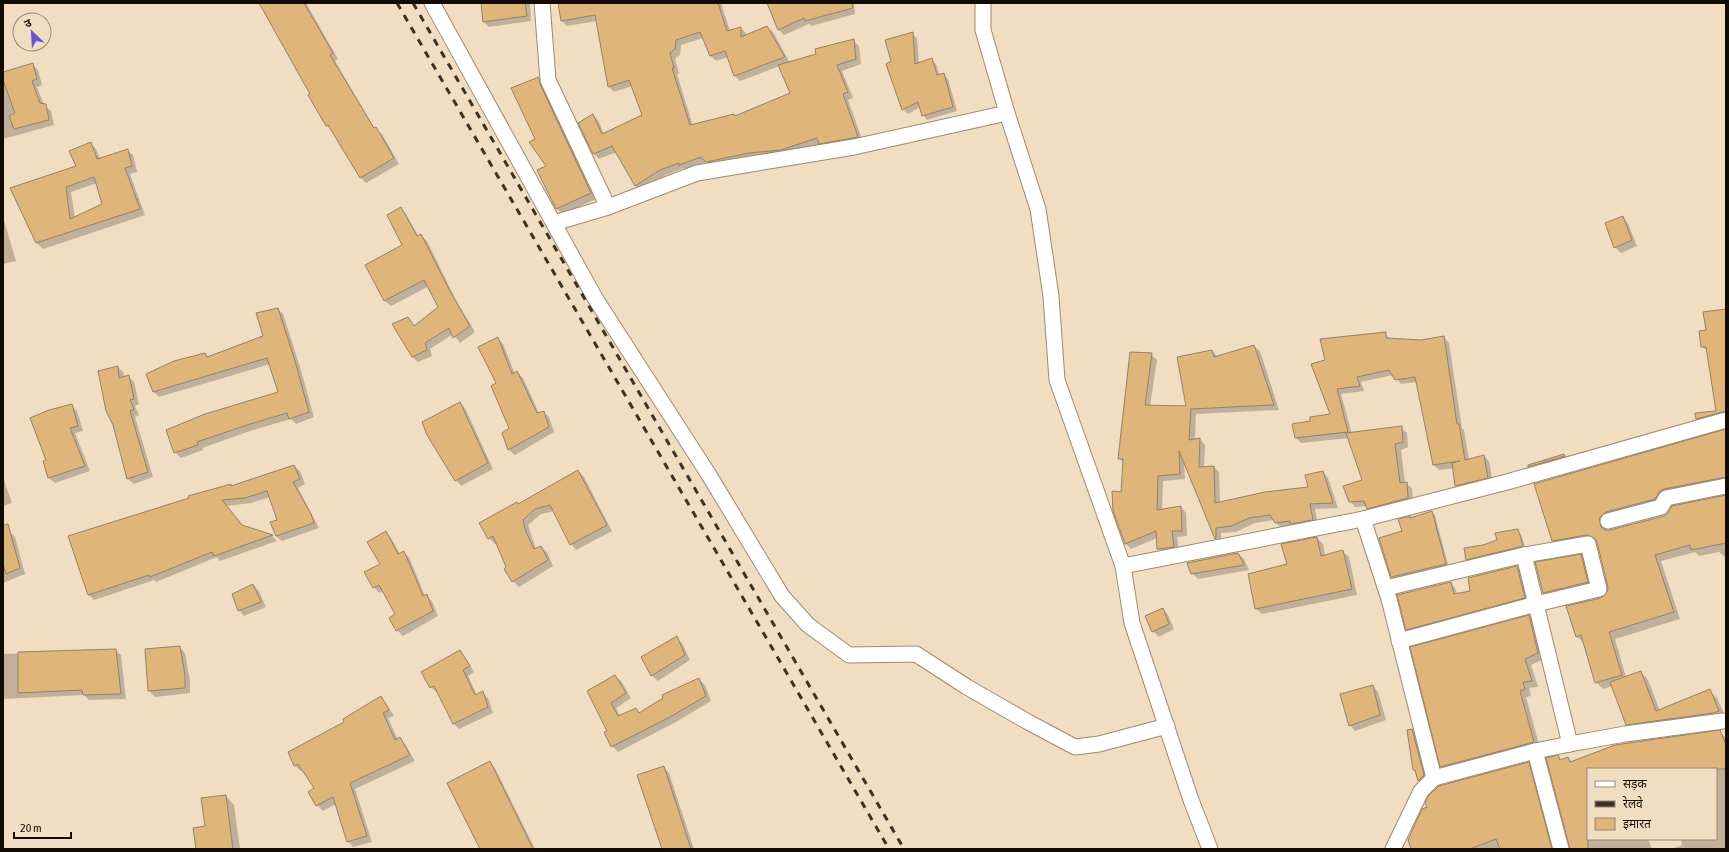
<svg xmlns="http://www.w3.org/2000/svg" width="1729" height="852" font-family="'Asap Condensed','Noto Sans Devanagari',sans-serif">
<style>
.shadow{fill:#0003;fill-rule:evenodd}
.building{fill:#e0b579;stroke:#938168;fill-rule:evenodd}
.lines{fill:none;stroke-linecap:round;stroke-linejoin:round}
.minor-casing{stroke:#9d8a70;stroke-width:17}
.minor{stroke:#fff;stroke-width:15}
.rail{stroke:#3b3226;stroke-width:3;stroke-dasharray:7 7;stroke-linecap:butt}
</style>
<rect width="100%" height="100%" fill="#f1ddc1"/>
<g class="shadow">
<path d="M260,3H306L338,59L335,61L375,129L382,134L399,164L366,183L361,178L333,131L327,126L312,94Z"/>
<path d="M482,3H530L531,21L489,27L484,22Z"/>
<path d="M558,3H721L730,31L741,28L746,33V36L767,27L773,32L790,63L818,55L853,40L859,46L861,64L842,71L853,98L848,100L863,142L826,149L821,144L787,155L712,167L707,162L686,170L684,168L666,175L641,191L635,185L617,152L599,159L594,154L593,115L598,120L604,134L643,115L632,86L614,92L609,87L597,21L567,26L562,21ZM703,38L711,56L716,61L728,57L734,75L740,81L780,66L791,93L735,117L693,126L677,74L679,73L675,59L680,55L681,45Z"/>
<path d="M768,3H854L855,14L811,26L809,24L784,35L779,30Z"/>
<path d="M912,34L917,38L919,64L931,60L936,64L940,76L943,74L948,79L957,111L927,120L923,115L920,107L908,114L903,109L892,62Z"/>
<path d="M32,64L38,70L42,85L37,87L44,105L51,111L54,125L3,139V73Z"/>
<path d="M539,79L544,84L596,199L563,214L557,209L539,170L548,166L536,140Z"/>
<path d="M90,143L96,149L100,159L127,150L133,155L137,172L130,174L145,215L43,249L37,243L12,189L77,166ZM97,183L104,204L75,218L71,192Z"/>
<path d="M401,208L406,214L419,237L421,236L427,241L456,300L475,332L460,343L453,334L430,349L432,356L418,362L412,357L407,318L415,327L440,308L429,286L391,306L385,301L366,265L403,245Z"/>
<path d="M3,217L16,261L3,264Z"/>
<path d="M1623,218L1628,223L1637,246L1621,253L1615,247Z"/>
<path d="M278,309L283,314L300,367L314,417L296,424L291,419L253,430L202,448L203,450L181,458L175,452L280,393L270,364L159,397L154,392L205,354L208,357L264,336Z"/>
<path d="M1726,310V419L1703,425L1697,419L1717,412L1708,352L1702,346L1707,330Z"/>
<path d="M1385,334L1391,339L1421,341L1444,337L1449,343L1462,428L1464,430L1469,460L1484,456L1489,461L1493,483L1461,491L1456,486L1454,468L1439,470L1434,465L1417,382L1401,384L1393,375L1361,382L1364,391L1341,394L1352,434L1401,428L1407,433L1408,447L1401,450L1405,483L1412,488L1413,504L1373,514L1367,506L1355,507L1350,501L1363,480L1349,438L1301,443L1296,438L1311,422L1332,415L1327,360Z"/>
<path d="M498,339L503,344L515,374L517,372L523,378L539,413L543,412L549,417L554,432L515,455L509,450L503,434L510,428L497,383Z"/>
<path d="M1254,346L1260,351L1279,410L1196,414L1195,440L1200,439L1205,445L1204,467H1214L1219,472L1220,503L1309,488L1323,472L1328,478L1338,508L1315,509L1318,525L1281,528L1274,520L1255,523L1236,532L1221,533V544L1216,538L1184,462L1185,479L1163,481L1162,510L1181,507L1186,513L1187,536L1177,537L1179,552L1163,554L1158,548L1157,538L1131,549L1126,544L1114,511L1122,493L1124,463L1119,458L1151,354L1157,360L1150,406L1187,407L1212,351L1218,357Z"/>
<path d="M118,367L124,373V377L128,376L134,382L139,404L135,406L139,415L135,417L153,477L134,484L128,479Z"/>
<path d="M460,403L465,408L493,469L461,486L456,480Z"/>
<path d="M71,405L77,411L83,431L75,433L90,471L55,483L49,478L47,461Z"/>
<path d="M1726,429V486L1608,522L1606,530L1610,531L1664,517L1726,496V558L1719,552L1699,556L1695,552L1661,561L1680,619L1615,639L1626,677L1641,672L1648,680L1660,711L1710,691L1717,698L1726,718L1635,732L1627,724L1613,686L1603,689L1596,682L1584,643L1577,636L1602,599L1608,592L1609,587L1598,543L1594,541L1560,547L1553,540Z"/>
<path d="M1563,455L1572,463L1538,475L1529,466Z"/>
<path d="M294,466L300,471L305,484L298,488L319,528L282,541L276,536L278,520L270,497L251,503L227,506L243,526L272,536L277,541L220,561L217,557L156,582L154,580L94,600L89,595L69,537L230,485L232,486Z"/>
<path d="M578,471L584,477L612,531L576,550L571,544L554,511L541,514L528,525L536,549L541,547L547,552L553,566L519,587L513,581L497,543L495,544L489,538L481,523L518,505Z"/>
<path d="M3,477L12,503L3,506Z"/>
<path d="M1431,512L1435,515L1449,568L1396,581L1392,577L1380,539L1403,532L1410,517L1411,519Z"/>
<path d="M9,531L15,537L25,574L3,583V533Z"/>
<path d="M1517,531L1521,534L1526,550L1470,563L1467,559Z"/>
<path d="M386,532L391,538L400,554L403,552L409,557L425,596L432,601L438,616L403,636L397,630L396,614L383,591L379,593L374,587L382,564Z"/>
<path d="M1317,538L1323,544L1325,556L1343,552L1349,557L1357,595L1262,614L1256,609L1289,565Z"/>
<path d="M1238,554L1244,559L1249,570L1198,579L1192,573Z"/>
<path d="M1581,555L1587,561L1593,588L1549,598L1543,593Z"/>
<path d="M1517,567L1522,572L1530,603L1412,634L1407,629L1450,583L1455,588L1457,594L1471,592Z"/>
<path d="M253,585L259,591L266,607L244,616L239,610Z"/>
<path d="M1163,609L1168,615L1174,629L1159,637L1153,631Z"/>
<path d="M1529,616L1535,622L1544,659L1531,665L1538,687L1529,688L1531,696L1526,697L1540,748L1448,773L1441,766Z"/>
<path d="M676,638L682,643L690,660L658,681L652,676L642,657Z"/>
<path d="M179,647L185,653L190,681V693L155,697L149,691Z"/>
<path d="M115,650L121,655L126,699L89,700L84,695L3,699V654Z"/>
<path d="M460,651L465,657L474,672L468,676L477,695L482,693L488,698L493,713L459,729L454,724L438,692L437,693L431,687Z"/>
<path d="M615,676L621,681L631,698L616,708L620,716L635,709L640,713L699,679L705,685L711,701L676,722L618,752L612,746L608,731L588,691Z"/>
<path d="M1373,686L1378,692L1386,720L1355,731L1350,725Z"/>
<path d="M381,698L386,703L394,716L388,718L398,740L400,739L405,744L415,761L355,789L372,842L353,847L348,841L336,804L323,811L317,805L316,788L303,770L300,771L295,765L345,722Z"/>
<path d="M1412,730L1418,736L1429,781L1425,786L1419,780L1414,770Z"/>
<path d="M1720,732L1726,738V849H1671L1682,845L1681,839H1716V769H1588V839H1648L1652,849H1570L1558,757L1562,760L1568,758L1572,762Z"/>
<path d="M489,762L495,768L535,849H482Z"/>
<path d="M1528,763L1538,773L1558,849H1408Z"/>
<path d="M664,768L669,773L694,849H663Z"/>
<path d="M226,796L234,805L240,849H197L206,827Z"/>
</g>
<g class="building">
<path d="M259,3H304L333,53L330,55L374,128L376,127L394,158L360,178L328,125L326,126L308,95L310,94Z"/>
<path d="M481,3H525L527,16L483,22Z"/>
<path d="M558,3H718L727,31L741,27V37L767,26L785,57L734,76L725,51L710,56L700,32L676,40L675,49L670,53L674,68H672L690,125L734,114L735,116L790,93L778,65L816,54L815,49L854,39L856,59L837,65L848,92L843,94L858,137L819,144L817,138L781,150L749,153L706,162L701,157L679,165V163L660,170L635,186L612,146L593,154L578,123L593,114L602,134L642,115L629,80L608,87L595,15L561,21Z"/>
<path d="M767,3H852L853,8L805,21L804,18L778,30Z"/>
<path d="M913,32L915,64L932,58L937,75L944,73L953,107L922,116L918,102L902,110L886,64L891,61L885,40Z"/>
<path d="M33,63L37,79L32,81L40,103L46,104L49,120L14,129L9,116L15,113L3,80V72Z"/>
<path d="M539,77L540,84L591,193L556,209L537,170L546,166L529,142L535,139L511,88Z"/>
<path d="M91,142L97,159L128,149L132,166L125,168L140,209L36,243L10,188L76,166L69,151ZM94,177L102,204L70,219L66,187Z"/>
<path d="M401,207L417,236L421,234L451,293L470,326L453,338L449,328L425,343L427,350L412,357L392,324L408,317L414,326L438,307L424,280L384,301L365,265L402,245L387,215Z"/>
<path d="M1623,216L1632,240L1614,248L1605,223Z"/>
<path d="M278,308L295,361L309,412L289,419L287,413L247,425L197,442L198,445L174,453L166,430L205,414L278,392L267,358L153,392L146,374L174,361L205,353L207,357L263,336L256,313Z"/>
<path d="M1726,309V411L1696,419L1695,413L1716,411L1706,347H1701L1699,331L1706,330L1703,312Z"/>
<path d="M1386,332V338L1421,340L1444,336L1457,424H1459L1465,460L1484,455L1488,478L1455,486L1452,463L1460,461L1433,465L1415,377L1395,380L1389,370L1357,377L1360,386L1337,389L1348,432L1295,438L1292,424L1310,421V417L1330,414L1311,364L1325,360L1320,339Z"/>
<path d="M498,337L512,374L517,371L537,413L544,411L549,427L508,450L502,433L509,428L491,386L496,383L478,347Z"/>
<path d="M1254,345L1274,405L1191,409L1189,440L1200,438L1199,467L1214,466L1215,503L1265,492L1308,487L1305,475L1323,471L1333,503L1310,504L1313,520L1290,524V521L1275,523L1270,515L1249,518L1231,526L1216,528V538L1215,539L1179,451L1180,474L1158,476L1157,510L1181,506L1182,531H1172L1174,547L1157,549L1156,531L1125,544L1113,511L1112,491L1121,492L1123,459H1118L1130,352L1152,353L1145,405L1186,406L1177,357L1212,350L1214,357Z"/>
<path d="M118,366L119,378L129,375L134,399L130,400L134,409L130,411L148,472L127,479L113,425L106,411L98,371Z"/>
<path d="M460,402L488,463L455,481L427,435L422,422Z"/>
<path d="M72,404L78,426L70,428L85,466L48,478L43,461L46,460L30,418L49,410Z"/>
<path d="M1402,426L1403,442L1395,444L1400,483L1407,482L1408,498L1367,509L1364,501L1349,502L1343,486L1362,480L1346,433Z"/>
<path d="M1726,429V477L1664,489L1660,491L1655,499L1606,512L1599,518L1601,527L1605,530H1610L1664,516L1667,514L1672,506L1726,495V543L1691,550L1690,545L1655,555L1674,612L1609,632L1622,675L1595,683L1581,635L1576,637L1566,606L1601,598L1607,592L1608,587L1597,542L1594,538L1587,535L1552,541L1534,484Z"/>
<path d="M1564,454L1565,456L1528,467V465Z"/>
<path d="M294,465L300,479L293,482L311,514L314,523L276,536L270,522L277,520L267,491L245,498L222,500L242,525L273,535L214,556L212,552L150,577L149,575L88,595L68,536L189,498L188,496L231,484V486Z"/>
<path d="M578,470L607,525L570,545L550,505L535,509L523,520L526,532L534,549L541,546L548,560L512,582L504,569L506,567L493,536L488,539L479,523L517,502L518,504Z"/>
<path d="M1432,511L1446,564L1391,577L1379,538L1402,531L1398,519L1410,516V518Z"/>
<path d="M8,524L20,568L6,574L3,564V525Z"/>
<path d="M1518,529L1523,546L1466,560L1464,548L1483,545L1497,540L1495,533Z"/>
<path d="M386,531L398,554L404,551L423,596L427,594L433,611L396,631L389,618L395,614L379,585L373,588L364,572L380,564L367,542Z"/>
<path d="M1317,537L1321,556L1343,550L1352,589L1255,609L1248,574L1287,564L1281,544Z"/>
<path d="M1238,553L1244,565L1191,574L1187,563Z"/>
<path d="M1581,554L1588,582L1543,593L1535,562Z"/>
<path d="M1517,566L1525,598L1406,630L1397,595L1451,582L1454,594L1470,591L1468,578Z"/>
<path d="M253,584L261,602L238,611L232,594Z"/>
<path d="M1163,608L1169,624L1152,632L1145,616Z"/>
<path d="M1529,615L1538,653L1525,659L1532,681L1523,682L1525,689L1520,691L1534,742L1440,767L1410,647Z"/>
<path d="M677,636L685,655L651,676L641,657Z"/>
<path d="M180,646L185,675V688L148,691L145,649Z"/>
<path d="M116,649L121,694L83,695L82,690L18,693V652Z"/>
<path d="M460,650L470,666L463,670L475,695L483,691L488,707L453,724L434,686L430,688L421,672Z"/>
<path d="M1641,671L1656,711L1710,689L1719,711L1713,713L1626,725L1610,682Z"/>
<path d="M615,675L626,693L611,703L618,716L636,708L639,713L663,698L662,695L699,678L706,696L670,717L611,747L604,732L607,731L587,691Z"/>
<path d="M1373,685L1380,715L1349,726L1340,694Z"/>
<path d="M381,696L389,710L383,713L395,740L400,737L410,755L350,783L367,836L347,842L333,797L316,806L308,792L314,788L298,764L294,766L288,752L344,722L343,719Z"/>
<path d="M1412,729L1424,775L1418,781L1415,770H1413L1407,730Z"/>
<path d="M1720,730L1726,745V769H1588V849H1570L1546,758L1558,755L1560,760L1568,757L1570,762L1615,745Z"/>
<path d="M490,761L533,849H480L447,783Z"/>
<path d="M1529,762L1552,849H1500L1496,839L1470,849H1411L1408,840L1422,809L1427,807L1425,803L1428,796L1439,786Z"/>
<path d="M664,766L691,849H662L637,775Z"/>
<path d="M226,795L233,849H196L193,828L205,826L201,798Z"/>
</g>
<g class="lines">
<g class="minor-casing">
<g id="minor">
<path d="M432,3L595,298L709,475L782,596L808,625L849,655L916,654L967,687L1028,722L1075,747L1099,744L1167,726"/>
<path d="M542,3L548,80L608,207"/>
<path d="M1007,113L1038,209L1051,296L1057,380L1123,566L1132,623L1191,800L1210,849"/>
<path d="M554,223L608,207L697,173L854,147L1007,113L983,30V3"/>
<path d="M1363,519L1389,599L1434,778"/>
<path d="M1608,521L1661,507L1666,498L1726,486"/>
<path d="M1524,555L1570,744"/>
<path d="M1123,566L1363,519L1507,482L1726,420"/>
<path d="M1386,588L1524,555L1588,544L1599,589L1536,604L1399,641"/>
<path d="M1535,751L1561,849"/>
<path d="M1393,849L1421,791L1434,778L1535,751L1570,744L1625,734L1723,721"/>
</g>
</g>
<use href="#minor" class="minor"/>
<g class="rail">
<path d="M397,3L889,849"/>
<path d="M413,3L904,849"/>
</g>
</g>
<rect width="1729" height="852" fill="none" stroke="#110b03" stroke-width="8"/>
<rect x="1587" y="768" width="130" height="72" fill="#f1ddc1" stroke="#978975"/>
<rect x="1595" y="781" width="20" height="6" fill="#ffffff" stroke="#978975"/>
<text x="1623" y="788" font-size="12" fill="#110b03">सड़क</text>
<rect x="1595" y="801" width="20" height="6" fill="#3b3226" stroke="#978975"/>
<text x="1623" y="808" font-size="12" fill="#110b03">रेलवे</text>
<rect x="1595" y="818" width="20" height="12" fill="#e0b579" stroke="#978975"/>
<text x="1623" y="828" font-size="12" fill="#110b03">इमारत</text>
<g transform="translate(32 32) rotate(335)"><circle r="19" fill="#f1ddc1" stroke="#978975"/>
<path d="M0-3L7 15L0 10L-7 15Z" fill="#6655ce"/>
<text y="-6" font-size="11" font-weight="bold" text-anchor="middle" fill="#110b03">उ</text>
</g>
<path d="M14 832v6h57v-6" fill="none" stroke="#110b03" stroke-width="2"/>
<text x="20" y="832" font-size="12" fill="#110b03" stroke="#f1ddc1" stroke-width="3" paint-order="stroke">20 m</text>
</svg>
